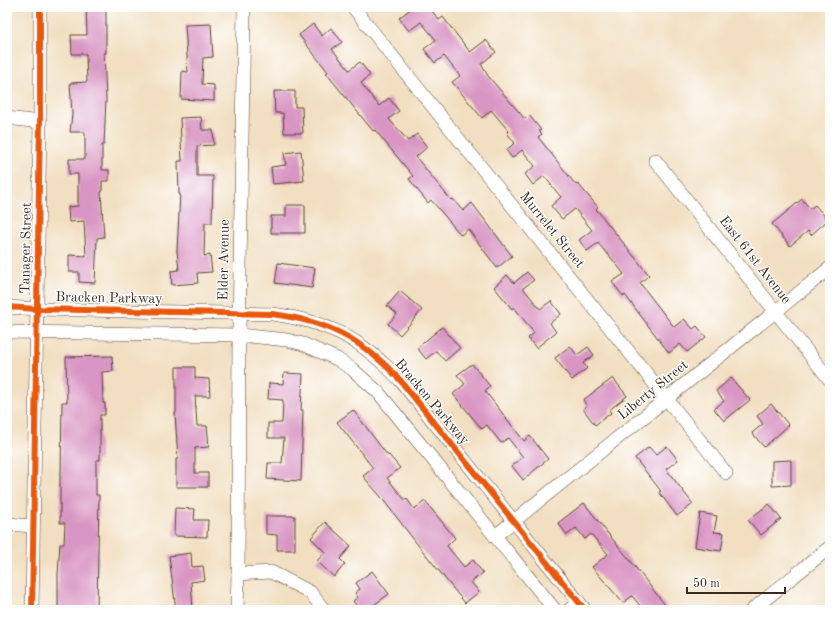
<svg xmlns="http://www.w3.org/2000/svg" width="837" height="617" font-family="'Old Standard TT',serif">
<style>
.building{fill:#d995c3}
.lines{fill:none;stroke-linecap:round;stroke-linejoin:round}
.minor-casing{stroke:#564536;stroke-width:14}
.minor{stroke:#fff;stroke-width:13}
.cycleway-casing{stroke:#fff;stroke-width:8}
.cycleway{stroke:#e8590c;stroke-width:6}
.labels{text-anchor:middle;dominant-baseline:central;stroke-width:3;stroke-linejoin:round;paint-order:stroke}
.street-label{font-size:14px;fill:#3b2a1e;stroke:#fff}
</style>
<rect width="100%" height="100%" fill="#fff"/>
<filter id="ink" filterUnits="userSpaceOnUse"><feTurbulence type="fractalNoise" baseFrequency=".025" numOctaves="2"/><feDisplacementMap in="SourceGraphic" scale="8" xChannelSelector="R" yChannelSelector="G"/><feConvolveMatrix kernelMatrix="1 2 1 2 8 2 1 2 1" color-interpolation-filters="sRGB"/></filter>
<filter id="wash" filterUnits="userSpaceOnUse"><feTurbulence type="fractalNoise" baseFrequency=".012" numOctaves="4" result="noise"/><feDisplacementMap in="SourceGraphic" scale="16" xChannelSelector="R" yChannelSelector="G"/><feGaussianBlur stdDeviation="0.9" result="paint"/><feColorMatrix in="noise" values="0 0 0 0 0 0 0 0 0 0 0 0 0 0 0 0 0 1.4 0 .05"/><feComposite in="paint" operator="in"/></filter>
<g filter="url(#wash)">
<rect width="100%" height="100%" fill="#f2dfc1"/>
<g id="blocks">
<g class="building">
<path d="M86,7H106V53H104L106,99L104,145H102V170H109V181H102V192H101L104,237L97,238L95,283L79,282V272H69V255L86,256L84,221L69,222L68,207L78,206V174H69V159H85V132H70L72,114L70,83L87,82L86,54H72L71,35H87Z"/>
<path d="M413,7H429L439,20L443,17L470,52L486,40L496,52L481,64L488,76L525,119L529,115L541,130L539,131L542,134L538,137L576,185L578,184L598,207L596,209L649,275L640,283L674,327L684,319L693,329L697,326L706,337L687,352L680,344L669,353L625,295L623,296L612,282L624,274L608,254H607L598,243L587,251L579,240L592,230L575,209L562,219L551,206L561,197L544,176L533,185L525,174L535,166L522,150L512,158L506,150L515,143L507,133L509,131L491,110L482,118L452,82L460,76L444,56L435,63L424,49L436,40L421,22L409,31L399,18Z"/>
<path d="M211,24L213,57L203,58L202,84L214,85V101L181,99L182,71L188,72L185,25Z"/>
<path d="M313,24L322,36L331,28L342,42L332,49L349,70L360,62L370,75L361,83L379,106L389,98L399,111L389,119L408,141L417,134L427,147L416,157L432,177L451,200L453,199L463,211L472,203L512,256L497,268L468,229L461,235L431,200L428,203L409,179L413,176L375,130L373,131L326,73L328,72L299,35Z"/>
<path d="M274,91H295V107H302L303,133H284L283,113H275Z"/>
<path d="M201,117L202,130H213L214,145L197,146V176H213L212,223H205L204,256L210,255L212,272L197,273L198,283L172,285L171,271L179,270L177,251L180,194H179L178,161H182L180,118Z"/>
<path d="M301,151L304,181L273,184L271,167L286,165L284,153Z"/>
<path d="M802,199L810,209L815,205L828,220L811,235L808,231L790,246L772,224Z"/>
<path d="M286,205H305V233H271V216H286Z"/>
<path d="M278,263L315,268L312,288L275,283Z"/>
<path d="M527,272L534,280L523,288L540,309L551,301L561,314L550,323L556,332L536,348L528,338L534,333L514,307L512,309L494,287L507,275L514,283Z"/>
<path d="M400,291L422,310L400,335L388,324L397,314L387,306Z"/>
<path d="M442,327L460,348L445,361L436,351L426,359L417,348Z"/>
<path d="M570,346L577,355L588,347L594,355L583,363L587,368L572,380L555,358Z"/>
<path d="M112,356L113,371L102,372L103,403H105V415H100V460H96V495H99L97,610H58V574L60,544H64L65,523H60V473H61L62,402H67L66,357Z"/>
<path d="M472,364L490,386L485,391L524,441L530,436L548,459L523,480L512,466L523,457L508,438L501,443L487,425L482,429L453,394L465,384L457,375Z"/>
<path d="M176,367H195V378L209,379L210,396H195L197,426H207L209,447L195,448V473H208V487H176V459H178L175,413H176Z"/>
<path d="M284,373L303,374L301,410H303L301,481L267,479L268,463H282L284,438H268V423H282L283,400L268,399L269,383L283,384Z"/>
<path d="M613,378L627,396L609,410L611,413L595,425L583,409L587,406L583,400Z"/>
<path d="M731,378L750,400L724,421L714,409L724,401L716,391Z"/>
<path d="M771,404L789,425L764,447L752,433L763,424L757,416Z"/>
<path d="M353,410L388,456L389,455L400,468L387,478L405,500L407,499L414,509L425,501L455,538L447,546L464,567L473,560L483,573L471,582L479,592L465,603L418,545L381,497L363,476L373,468L337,422Z"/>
<path d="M667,446L678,460L666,469L693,504L677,516L659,492L661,491L635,458L649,447L656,455Z"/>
<path d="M791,460V485L772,486V461Z"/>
<path d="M584,503L610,536L629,559L669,610H644L632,596L623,603L592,567L608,554L591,534L585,539L576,528L567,535L558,523Z"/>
<path d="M769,504L781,519L761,535L748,520Z"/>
<path d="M175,508L195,509L194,520H208L207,537L174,536Z"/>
<path d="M700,513L717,516L714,532L724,533L721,551L695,547Z"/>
<path d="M266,516H295V550H277V535L266,534Z"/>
<path d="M325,522L351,546L340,559L345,564L334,577L317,561L325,552L311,538Z"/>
<path d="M191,553L192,567L203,566L205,580L191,582L193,610H176L169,556Z"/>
<path d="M372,571L389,594L367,610H360L353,601L358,597L355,593L360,589L356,583Z"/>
</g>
</g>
</g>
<g filter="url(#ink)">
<use href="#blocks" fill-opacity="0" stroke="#564536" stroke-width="1"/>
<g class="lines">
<g class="minor-casing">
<g id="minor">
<path d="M353,7L726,473"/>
<path d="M7,118L40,122"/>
<path d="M655,160L830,380"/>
<path d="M7,307L37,309L272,314C327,321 362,339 400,380L585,610"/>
<path d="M7,332L239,335L287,340L303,344L337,359L352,369L378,392L555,610"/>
<path d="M7,524L33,526"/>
<path d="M495,536L830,268"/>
<path d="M238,574L271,572L310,592L324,610"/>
<path d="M32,610L40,122V7"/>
<path d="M237,610L238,574L239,335L244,7"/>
<path d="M569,610L579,602"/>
<path d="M752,610L830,547"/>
</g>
</g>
<use href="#minor" class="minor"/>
<g class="cycleway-casing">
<g id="cycleway">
<path d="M7,307L37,309L272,314C327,321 362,339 400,380L585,610"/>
<path d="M32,610L40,122V7"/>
</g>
</g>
<use href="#cycleway" class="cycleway"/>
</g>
</g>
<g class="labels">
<g class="street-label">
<text transform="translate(552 230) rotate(51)">Murrelet Street</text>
<text transform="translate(26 248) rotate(-89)">Tanager Street</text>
<text transform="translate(224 260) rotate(-89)">Elder Avenue</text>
<text transform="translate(755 260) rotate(52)">East 61st Avenue</text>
<text transform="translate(109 298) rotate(1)">Bracken Parkway</text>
<text transform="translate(653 390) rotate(-39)">Liberty Street</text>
<text transform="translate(432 402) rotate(50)">Bracken Parkway</text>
</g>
</g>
<rect width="837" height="617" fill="none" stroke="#fff" stroke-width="24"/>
<path d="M687 587v6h98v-6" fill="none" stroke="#3b2a1e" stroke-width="2"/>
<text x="693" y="587" font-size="12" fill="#3b2a1e" stroke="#ffffff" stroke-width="3" paint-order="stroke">50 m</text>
</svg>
